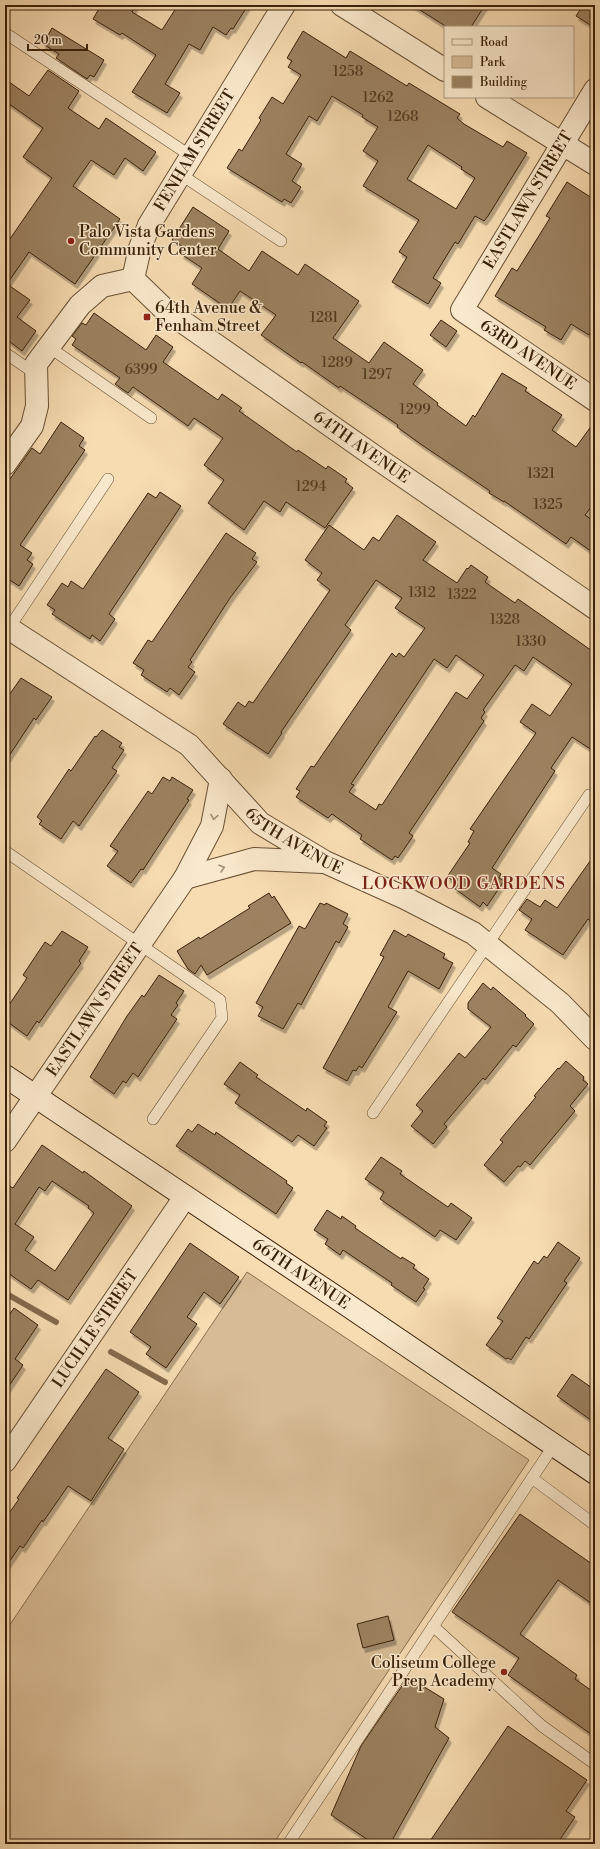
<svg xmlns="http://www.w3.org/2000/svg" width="600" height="1849" font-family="'Libre Bodoni',serif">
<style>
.green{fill:#d7bb94;stroke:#886e4e}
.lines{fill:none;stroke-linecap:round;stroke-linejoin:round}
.stream{stroke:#856b4c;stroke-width:6}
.building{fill:#9c8260;stroke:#3a2109;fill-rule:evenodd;filter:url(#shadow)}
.lane-casing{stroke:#695033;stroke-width:12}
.street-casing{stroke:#695033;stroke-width:24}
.secondary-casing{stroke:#3a2109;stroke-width:24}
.lane{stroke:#fae8cc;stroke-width:11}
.street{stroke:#fae8cc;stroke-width:22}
.secondary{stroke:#fae8cc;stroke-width:22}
.oneway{stroke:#a48e74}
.poi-dot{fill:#8f2418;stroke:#fae8cc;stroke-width:1.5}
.labels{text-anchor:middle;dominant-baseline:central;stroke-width:3;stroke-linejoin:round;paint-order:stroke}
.number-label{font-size:14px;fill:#52391f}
.street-label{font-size:16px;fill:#3a2109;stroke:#fae8cc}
.poi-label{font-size:16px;fill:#3a2109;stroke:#fae8cc;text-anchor:start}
.neighbourhood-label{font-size:17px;letter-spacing:1px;fill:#7a1f14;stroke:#fae8cc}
</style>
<defs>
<filter id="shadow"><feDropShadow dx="2.5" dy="4.5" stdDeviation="0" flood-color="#0004"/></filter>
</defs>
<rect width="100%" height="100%" fill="#f7dbb1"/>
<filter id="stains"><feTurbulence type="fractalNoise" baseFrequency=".005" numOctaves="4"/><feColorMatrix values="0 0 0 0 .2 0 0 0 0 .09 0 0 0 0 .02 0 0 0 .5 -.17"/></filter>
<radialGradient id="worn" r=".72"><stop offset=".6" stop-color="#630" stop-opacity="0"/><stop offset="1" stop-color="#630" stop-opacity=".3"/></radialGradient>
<path class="green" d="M247,1272L529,1460L273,1844H5V1632Z"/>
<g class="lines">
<g class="stream">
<path d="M5,1293L56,1322"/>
<path d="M111,1352L165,1382"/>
</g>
</g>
<g class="building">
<path d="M101,5H136L132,12L162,30L178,5H248L233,29L231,28L226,35L213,27L200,50L189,44L165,84L180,93L167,113L132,92L156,55L122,33L120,35L93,19Z"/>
<path d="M412,5H485L471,27H447Z"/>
<path d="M583,5H595V28L576,16Z"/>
<path d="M52,28L104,60L94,77L90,75L87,79L56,58L59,54L43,44Z"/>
<path d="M303,31L346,58L350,51L407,86L409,83L460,114L457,118L464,124L503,147L507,141L527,153L488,216L484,221L475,216L458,244L455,242L433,278L441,283L428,304L392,282L407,257L399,252L419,220L363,186L378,161L363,151L378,127L362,117L363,115L332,96L317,121L309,116L286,154L302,164L292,181L301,187L291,203L284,199L282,202L227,168L239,149L242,151L261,120L259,118L272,97L283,104L301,75L288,67L292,61L287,58ZM428,145L462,167L461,169L475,178L456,209L407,179Z"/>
<path d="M48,70L79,91L68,108L99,129L106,118L156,152L143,171L125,158L114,175L91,160L73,186L120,219L75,284L29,252L7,284L30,300L17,317L36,331L22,351L5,338V246L52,178L23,157L43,128L5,101V79L29,96Z"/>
<path d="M567,182L595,200V325L589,335L571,324L561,340L544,330L546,327L495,296L512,268L517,271L550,218L546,216Z"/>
<path d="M193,207L229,231L218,249L249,271L262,251L298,275L305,264L359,301L333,338L369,363L384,342L423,370L413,384L438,403L437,405L466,426L473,415L475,417L502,373L527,388L525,391L562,415L552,430L576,447L595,421V502L585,515L595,522V554L571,537L566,544L504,501V502L489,493L490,491L422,445L397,427L398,425L370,406L340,386L339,388L302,362L301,363L261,335L276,315L240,291L228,309L192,284L202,268L181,254L185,248L172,240Z"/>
<path d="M94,313L146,350L156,335L173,347L163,362L218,400L222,394L242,408L239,411L297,452L298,450L326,469L328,466L347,479L345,482L353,488L325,528L286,502L280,512L264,501L244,530L208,503L224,480L204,465L223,438L194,418L188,426L133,387L128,393L115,384L120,378L72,345L76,339L72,336L82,323L86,325Z"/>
<path d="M441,320L457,331L446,347L430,335Z"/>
<path d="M61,422L84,438L79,446L85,450L20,545L32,553L27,560L33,564L19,586L5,577V486L32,448L40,454Z"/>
<path d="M160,492L181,506L109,614L115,619L100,641L92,635L90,639L52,614L55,610L47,605L62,583L68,587L71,581L83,589L148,493L156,498Z"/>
<path d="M397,515L436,542L423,560L457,583L467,568L468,569L471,565L488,577L485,582L515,603L518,599L595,653V752L572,737L551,768L555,771L492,868L501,874L499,878L504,881L487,906L483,902L480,907L454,888L457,883L447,877L470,843L468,842L474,831L470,829L536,733L520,722L532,704L550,716L572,684L533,657L524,671L515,665L483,710L485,712L481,718L484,721L409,833L413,836L398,858L395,856L392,860L360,839L362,835L332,814L328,818L296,797L300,791L296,789L311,766L314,767L392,653L396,657L399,653L404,657L425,628L395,608L402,598L376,580L345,625L351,630L281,732L282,733L268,754L223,724L238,702L245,707L249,701L253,703L330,590L317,580L322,573L305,560L329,525L364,550L373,537L379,541ZM456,655L484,675L467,699L456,692L382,805L379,804L376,810L349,792L354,785L351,784L434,659L447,668Z"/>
<path d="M226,533L256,553L252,559L257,562L230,598L190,660L192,662L188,667L195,672L179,695L170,688L167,692L141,675L144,670L133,663L148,640L152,642Z"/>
<path d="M21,678L52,697L36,720L34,718L5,762V701Z"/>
<path d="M102,730L122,743L119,747L124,750L112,768L117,771L79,826L73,821L61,839L39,824L42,821L37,817L69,769L71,771L95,736L96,737Z"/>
<path d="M163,777L170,781L172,777L193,790L187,799L189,800L143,870L141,869L131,883L107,866L118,851L110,846L148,791L152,794Z"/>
<path d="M595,854V924L588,919L563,955L525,930L532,919L519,910L527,899L540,907L545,900L557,908Z"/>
<path d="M269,893L272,898L274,896L291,923L207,975L201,965L195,974L188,969L177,951L199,937L200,939L250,908L248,906Z"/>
<path d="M320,903L325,905L326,903L348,914L343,924L348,927L339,943L336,941L301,1005L298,1003L283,1029L258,1016L263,1007L256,1003L299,926L305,929Z"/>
<path d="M394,930L406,937L408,934L445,954L443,958L453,963L439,989L408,971L388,1007L397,1012L362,1068L359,1066L356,1071L353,1070L347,1081L323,1068L384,957L380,955Z"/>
<path d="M62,931L88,947L79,961L81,963L39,1023L37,1021L27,1036L5,1020V1011L27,978L23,975L45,942L51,946Z"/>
<path d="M159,975L184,991L176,1003L178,1005L171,1015L177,1019L138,1077L133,1073L126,1083L123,1081L114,1094L90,1077L127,1016L142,995L144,997Z"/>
<path d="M483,983L491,990L493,987L526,1015L525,1016L534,1024L516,1047L513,1045L485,1080L483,1078L444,1124L447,1127L433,1144L411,1126L423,1111L416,1105L459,1053L465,1058L491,1027L468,1009V1003Z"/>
<path d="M566,1061L584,1077L583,1080L588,1084L570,1106L575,1111L530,1165L525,1161L520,1167L518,1166L504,1182L484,1165L503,1142L500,1140L536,1097L534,1096L558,1068L559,1069Z"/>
<path d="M240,1062L258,1075L256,1077L306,1111L307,1108L327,1122L324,1126L327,1128L314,1146L298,1135L292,1142L235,1103L240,1095L224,1084Z"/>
<path d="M198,1124L215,1135L216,1132L287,1181L286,1183L293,1188L276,1214L176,1146L188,1129L192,1132Z"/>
<path d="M42,1145L83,1173L84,1171L132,1206L68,1300L38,1280L31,1289L5,1271V1183L13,1188ZM52,1181L89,1206L88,1208L94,1213L55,1271L25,1250L34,1237L15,1224L39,1187L45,1191Z"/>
<path d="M381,1157L402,1171L400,1174L448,1207L451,1203L472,1218L456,1240L440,1230L435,1237L380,1199L384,1192L365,1179Z"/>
<path d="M327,1210L341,1219L342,1216L356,1226L355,1228L401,1259L402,1257L415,1265L413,1268L429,1279L423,1288L425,1289L416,1302L391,1285L392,1283L343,1250L340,1255L325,1244L328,1239L314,1230Z"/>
<path d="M558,1242L580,1258L564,1281L567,1283L529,1339L526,1337L511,1360L508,1358L506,1359L486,1345L503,1321L497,1318L534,1261L538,1264L544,1256L547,1258Z"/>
<path d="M190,1243L239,1277L220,1304L204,1292L187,1317L197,1324L166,1368L146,1354L151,1347L130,1332Z"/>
<path d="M14,1308L38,1325L15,1359L23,1365L5,1392V1321Z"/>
<path d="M106,1369L139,1392L108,1438L124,1449L91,1501L68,1486L43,1522L42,1520L23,1548L20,1546L5,1568V1519L19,1499L17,1498Z"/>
<path d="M572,1374L595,1390V1423L557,1396Z"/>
<path d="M520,1514L595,1566V1606L558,1580L520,1634L577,1675L575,1679L595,1693V1737L508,1675L519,1658L452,1612Z"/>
<path d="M388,1616L394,1640L363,1648L357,1624Z"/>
<path d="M408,1677L444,1699L435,1727L449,1738L390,1844H374L331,1815L361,1746Z"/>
<path d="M508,1726L587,1780L566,1811L575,1817L557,1844H428Z"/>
</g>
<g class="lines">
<g class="lane-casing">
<g id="lane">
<path d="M5,33L191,156"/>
<path d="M180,174L281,241"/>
<path d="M49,347L151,418"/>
<path d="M5,353L36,374"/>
<path d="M9,628L108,479"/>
<path d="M5,851L220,1000L222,1018L153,1119"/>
<path d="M373,1113L589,795"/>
<path d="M532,1478L595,1525"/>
<path d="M433,1626L542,1726L595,1764"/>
<path d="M288,1844L554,1445"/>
</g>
</g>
<g class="street-casing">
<g id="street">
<path d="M342,5L445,70"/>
<path id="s1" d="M595,90L462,310L595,400"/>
<path d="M487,97L595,164"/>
<path id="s2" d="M133,279L163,308L381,461L595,608"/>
<path id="s3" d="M133,279L140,248L149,225L284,5"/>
<path d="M5,464L32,426L37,406L36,364L80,305L102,286L133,279"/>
<path id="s4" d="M5,626L189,745L260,823L325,862L405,898L473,933L560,1003L595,1039"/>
<path d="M185,878L254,859L323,862"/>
<path id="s5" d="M5,1141L185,878L212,826L221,779"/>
<path id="s6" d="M5,1461L185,1197"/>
</g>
</g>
<g class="secondary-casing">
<g id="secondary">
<path id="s7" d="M5,1076L334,1296L595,1473"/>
</g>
</g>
<use href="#lane" class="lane"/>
<use href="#street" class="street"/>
<use href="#secondary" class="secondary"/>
</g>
<defs><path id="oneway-chevron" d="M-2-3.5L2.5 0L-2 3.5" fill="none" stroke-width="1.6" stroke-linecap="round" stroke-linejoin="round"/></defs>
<g class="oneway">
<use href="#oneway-chevron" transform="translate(214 817) rotate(100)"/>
<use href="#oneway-chevron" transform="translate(222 868) rotate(-16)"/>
</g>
<g class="poi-dot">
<circle cx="71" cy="241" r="4"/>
<rect x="143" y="313" width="8" height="8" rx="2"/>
<circle cx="504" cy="1672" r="4"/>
</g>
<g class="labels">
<g class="number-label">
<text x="348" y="72">1258</text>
<text x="378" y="98">1262</text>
<text x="403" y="117">1268</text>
<text x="324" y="318">1281</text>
<text x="337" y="363">1289</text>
<text x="141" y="370">6399</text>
<text x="377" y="375">1297</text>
<text x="415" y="410">1299</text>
<text x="541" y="474">1321</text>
<text x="311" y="487">1294</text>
<text x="548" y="505">1325</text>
<text x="422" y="593">1312</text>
<text x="462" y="595">1322</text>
<text x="505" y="620">1328</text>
<text x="531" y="642">1330</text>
</g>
<g class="street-label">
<text stroke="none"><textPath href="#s3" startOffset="144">FENHAM STREET</textPath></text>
<text transform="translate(528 200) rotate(-59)">EASTLAWN STREET</text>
<text stroke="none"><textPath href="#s1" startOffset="337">63RD AVENUE</textPath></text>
<text stroke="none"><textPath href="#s2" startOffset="284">64TH AVENUE</textPath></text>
<text stroke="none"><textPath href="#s4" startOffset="363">65TH AVENUE</textPath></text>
<text stroke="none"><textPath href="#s5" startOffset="159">EASTLAWN STREET</textPath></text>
<text stroke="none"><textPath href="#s7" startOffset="356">66TH AVENUE</textPath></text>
<text stroke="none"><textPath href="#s6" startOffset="160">LUCILLE STREET</textPath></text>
</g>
<g class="poi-label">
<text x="79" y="232">Palo Vista Gardens<tspan x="79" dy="18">Community Center</tspan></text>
<text x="155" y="308">64th Avenue &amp;<tspan x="155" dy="18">Fenham Street</tspan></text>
<text x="496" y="1663" text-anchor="end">Coliseum College<tspan x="496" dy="18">Prep Academy</tspan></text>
</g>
<g class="neighbourhood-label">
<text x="464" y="884">LOCKWOOD GARDENS</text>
</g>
</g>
<rect width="600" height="1849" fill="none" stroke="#f7dbb1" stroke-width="20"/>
<rect x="6" y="6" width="588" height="1837" fill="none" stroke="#3a2109" stroke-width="2"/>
<rect x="10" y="10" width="580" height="1829" fill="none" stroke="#3a2109"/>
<rect x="444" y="26" width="130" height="72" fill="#fae8cc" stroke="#ad987e"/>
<rect x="452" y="39" width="20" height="6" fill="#fae8cc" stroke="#ad987e"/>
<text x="480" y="46" font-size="12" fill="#3a2109">Road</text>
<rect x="452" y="56" width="20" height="12" fill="#d7bb94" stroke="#ad987e"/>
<text x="480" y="66" font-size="12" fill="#3a2109">Park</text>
<rect x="452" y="76" width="20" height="12" fill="#9c8260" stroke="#ad987e"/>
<text x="480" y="86" font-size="12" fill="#3a2109">Building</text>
<path d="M28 44v6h59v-6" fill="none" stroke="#3a2109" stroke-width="2"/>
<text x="34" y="44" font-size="12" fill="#3a2109" stroke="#fae8cc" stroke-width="3" paint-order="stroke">20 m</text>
<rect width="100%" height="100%" filter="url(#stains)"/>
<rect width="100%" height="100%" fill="url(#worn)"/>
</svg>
